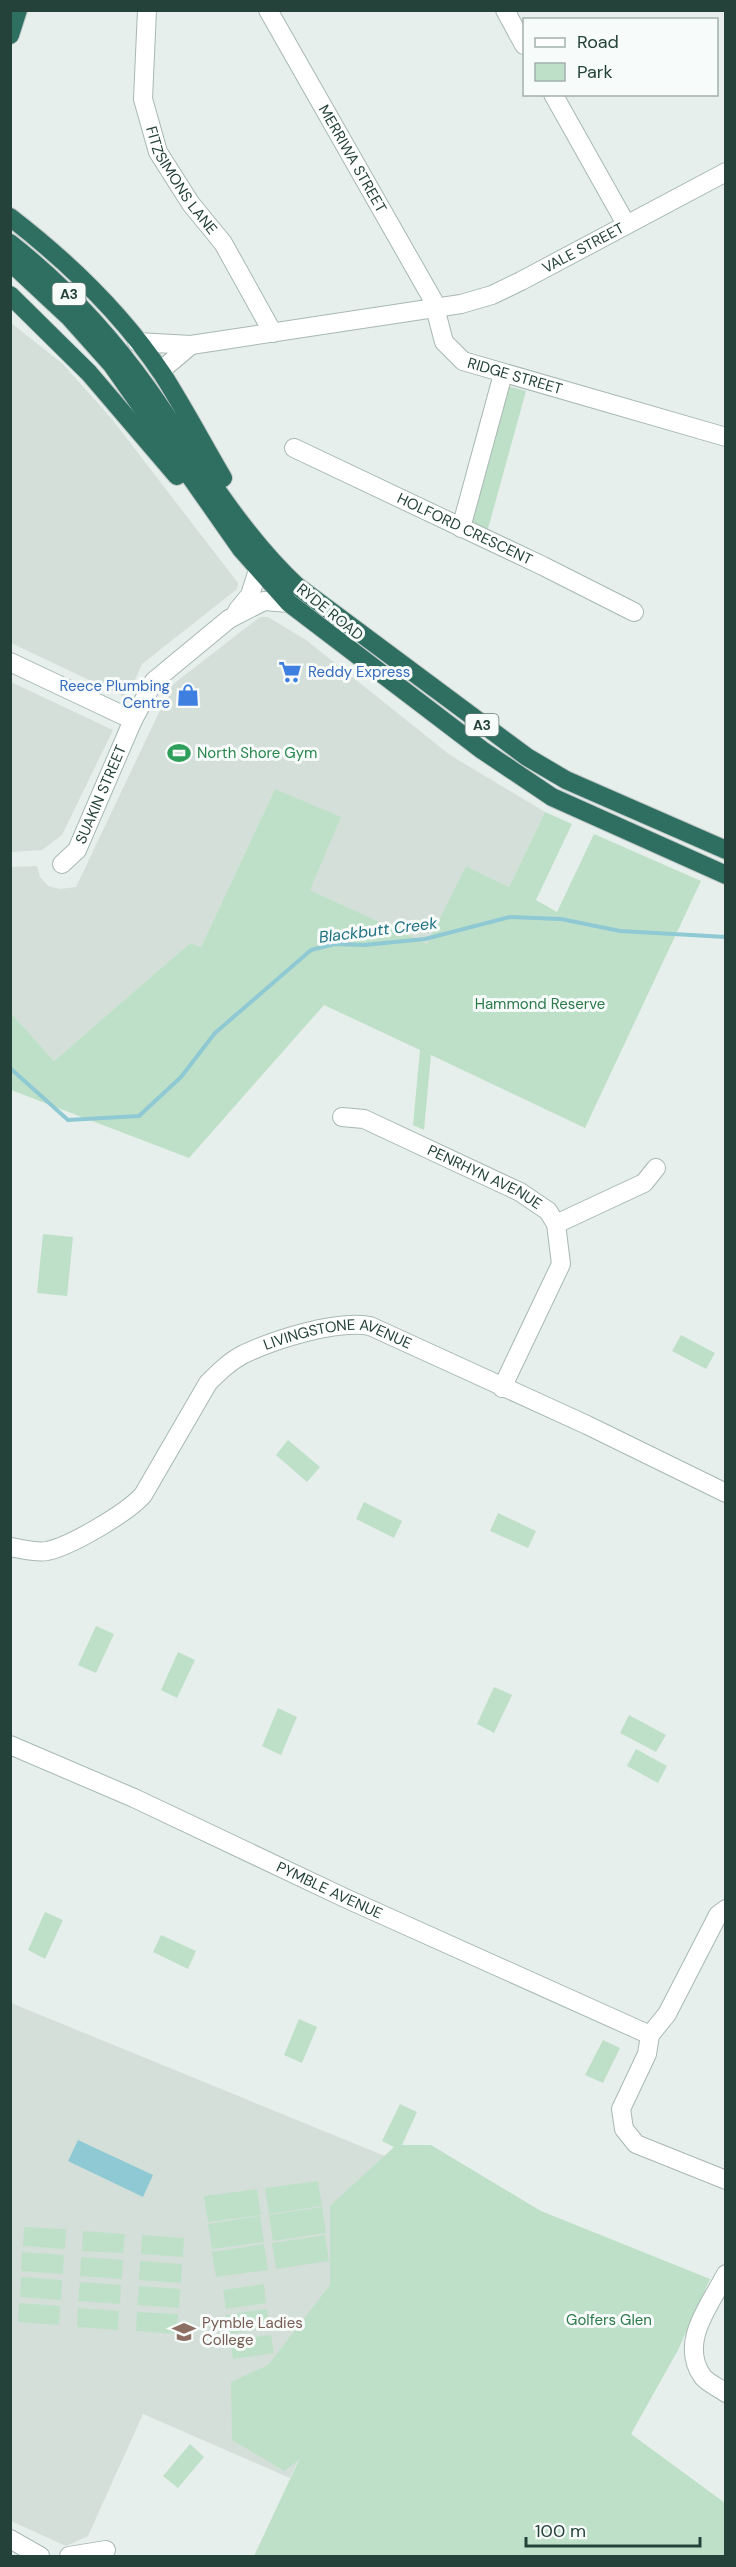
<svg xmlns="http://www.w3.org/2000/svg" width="736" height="2567" font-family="'DM Sans',sans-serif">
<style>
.built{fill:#d4dfda}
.green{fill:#bfe0c8}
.water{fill:#8ec9d4}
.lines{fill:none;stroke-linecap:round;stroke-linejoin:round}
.stream{stroke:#8ec9d4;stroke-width:4}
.minor-casing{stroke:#a8b8b2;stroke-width:20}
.highway-casing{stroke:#c2cac8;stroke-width:20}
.minor{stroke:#fff;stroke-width:18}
.highway{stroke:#2f6f62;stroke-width:18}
.labels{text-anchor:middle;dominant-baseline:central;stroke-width:6;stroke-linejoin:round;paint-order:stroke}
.shield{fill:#f7fbf9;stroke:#637a73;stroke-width:1.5}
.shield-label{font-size:14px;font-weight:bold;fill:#24423a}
.street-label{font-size:15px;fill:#24423a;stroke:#f7fbf9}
.shop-label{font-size:15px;fill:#366cbe;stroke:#f7fbf9;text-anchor:start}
.leisure-label{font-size:15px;fill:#27864d;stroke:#f7fbf9;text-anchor:start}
.park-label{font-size:15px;fill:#2d7a4b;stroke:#f7fbf9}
.education-label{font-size:15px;fill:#785e54;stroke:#f7fbf9;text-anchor:start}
.water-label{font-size:16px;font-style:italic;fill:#1c6f80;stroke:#f7fbf9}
</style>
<rect width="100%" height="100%" fill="#e6efeb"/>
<g class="built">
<path d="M11,323L63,364L111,418L238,583L237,589L142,664L127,698L11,643Z"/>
<path d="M260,617H268L306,640L450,755L545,812L509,887L466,866L428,945L310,890L275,789L201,947L190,943L54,1061L11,1013L10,867L37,866L40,877L48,886L60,889L76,887L172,685Z"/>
<path d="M11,682L113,730L62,835L42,850L11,852Z"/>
<path d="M11,2003L429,2174L290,2478L143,2414L88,2536L66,2546L11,2521Z"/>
</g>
<g class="green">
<path d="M507,386L526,391L486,536L469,529Z"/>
<path d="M275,789L341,817L310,890L427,944L466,866L509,887L545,812L572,824L536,900L557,912L594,834L701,881L585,1128L431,1055L424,1130L413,1125L420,1050L324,1005L189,1158L11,1090V1013L54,1061L190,943L201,947Z"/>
<path d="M43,1234L73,1237L67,1296L37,1293Z"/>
<path d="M681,1335L715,1353L706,1369L672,1351Z"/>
<path d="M288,1440L320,1467L307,1482L276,1455Z"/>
<path d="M364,1502L402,1521L394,1538L356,1519Z"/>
<path d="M498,1513L536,1531L528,1548L490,1531Z"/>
<path d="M96,1626L114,1634L96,1673L78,1665Z"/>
<path d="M178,1652L195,1660L177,1698L161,1690Z"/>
<path d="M494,1687L512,1695L494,1733L477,1724Z"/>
<path d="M278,1708L297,1717L281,1755L262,1746Z"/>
<path d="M629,1715L666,1735L656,1752L620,1733Z"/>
<path d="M636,1749L667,1766L658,1783L627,1766Z"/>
<path d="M45,1912L63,1920L45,1959L28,1950Z"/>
<path d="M161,1935L196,1951L188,1969L153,1952Z"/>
<path d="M299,2019L317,2027L302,2063L284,2055Z"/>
<path d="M603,2040L620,2048L603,2083L585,2075Z"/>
<path d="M400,2104L417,2112L402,2145H431L541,2211L710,2279L678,2350L631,2434L725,2503V2556H254L299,2460L284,2471L232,2440L231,2382L268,2365L330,2285V2206L394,2147L382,2141Z"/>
<path d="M318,2181L322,2206L269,2214L265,2188Z"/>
<path d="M257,2189L261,2215L208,2222L204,2196Z"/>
<path d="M322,2207L326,2233L273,2241L269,2215Z"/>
<path d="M260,2216L264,2242L212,2249L208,2224Z"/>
<path d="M24,2227L66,2229L65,2249L23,2246Z"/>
<path d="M83,2231L125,2234L123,2253L82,2251Z"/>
<path d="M142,2235L184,2238L183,2257L141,2254Z"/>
<path d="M325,2235L329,2261L276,2269L272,2243Z"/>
<path d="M264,2244L268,2270L216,2277L212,2252Z"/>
<path d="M22,2252L64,2255L63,2274L21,2271Z"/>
<path d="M81,2257L123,2260L122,2279L80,2276Z"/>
<path d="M140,2261L182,2264L181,2283L139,2280Z"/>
<path d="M21,2277L62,2280L61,2300L20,2297Z"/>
<path d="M80,2282L121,2285L120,2304L78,2301Z"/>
<path d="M264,2284L266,2303L226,2309L223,2290Z"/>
<path d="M139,2286L180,2289L179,2308L137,2305Z"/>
<path d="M19,2303L60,2306L59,2325L18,2322Z"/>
<path d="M78,2308L119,2311L118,2330L77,2327Z"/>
<path d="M267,2309L270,2328L229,2334L226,2315Z"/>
<path d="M137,2312L178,2314L177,2334L136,2331Z"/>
<path d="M271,2335L274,2353L233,2359L230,2340Z"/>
<path d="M190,2444L204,2457L178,2488L163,2476Z"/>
</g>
<path class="water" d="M78,2140L153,2175L143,2197L68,2161Z"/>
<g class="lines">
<path class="stream" d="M10,1068L68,1120L139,1116L181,1077L215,1033L311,950L335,944L364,945L425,939L510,917L561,919L620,931L726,937"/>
<g class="minor-casing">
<g id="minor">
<path id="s1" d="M147,10L143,99L158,152L191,204L223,243L273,333"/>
<path id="s2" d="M268,10L433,300L444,342L463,361L726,437"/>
<path d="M505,10L524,45"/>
<path d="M553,94L626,224"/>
<path id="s3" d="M137,342L191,345L461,304L492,295L521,281L726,172"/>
<path d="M162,374L165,367L191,345"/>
<path id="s4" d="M294,448L543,566L634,612"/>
<path d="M461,528L503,374"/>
<path d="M237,611L250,595L258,570"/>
<path d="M10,662L133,720"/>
<path id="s5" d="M62,864L77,850L133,720L154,681L229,619L264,601L289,603"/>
<path id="s6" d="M342,1117L364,1119L520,1192L548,1211L556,1224L561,1264L502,1388"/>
<path d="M556,1224L644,1183L656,1168"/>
<path id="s7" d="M10,1547C23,1549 35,1553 47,1551C71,1546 127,1513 143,1495L208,1383C219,1372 230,1361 244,1354C276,1339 336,1320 370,1326L587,1425L726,1493"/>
<path id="s8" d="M10,1745L134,1798L345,1898L650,2035"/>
<path d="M726,1909L718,1915L667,2014L650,2035L647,2054L621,2109L624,2129L636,2144L726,2180"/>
<path d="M726,2274C710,2305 678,2343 703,2377C708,2383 719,2388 726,2393"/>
<path d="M10,2539L40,2556"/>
<path d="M69,2556L106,2550"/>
</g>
</g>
<g class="highway-casing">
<g id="highway">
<path d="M10,35L18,10"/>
<path d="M10,217C67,261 123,315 163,375C184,408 203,444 223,478"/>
<path d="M10,243C63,285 109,334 148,389C195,455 237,530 297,586L527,757L566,780L726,850"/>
<path d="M10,262L70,318L112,365L241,549L289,603L482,750L552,797L726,875"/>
<path d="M10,295L89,373L177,476"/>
</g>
</g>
<use href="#minor" class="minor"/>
<use href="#highway" class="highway"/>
</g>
<defs>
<g id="supermarket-bare" transform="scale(1.8)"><path d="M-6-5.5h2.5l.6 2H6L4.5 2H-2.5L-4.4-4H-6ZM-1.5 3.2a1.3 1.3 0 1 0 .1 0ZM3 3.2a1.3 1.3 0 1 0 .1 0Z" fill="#3f7fe0" stroke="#f7fbf9" stroke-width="2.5" paint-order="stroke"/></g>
<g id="shop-bare" transform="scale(1.8)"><path d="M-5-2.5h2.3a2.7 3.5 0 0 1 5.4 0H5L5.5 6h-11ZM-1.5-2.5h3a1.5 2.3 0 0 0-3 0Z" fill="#3f7fe0" stroke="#f7fbf9" stroke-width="2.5" paint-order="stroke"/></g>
<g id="stadium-bare" transform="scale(1.8)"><path d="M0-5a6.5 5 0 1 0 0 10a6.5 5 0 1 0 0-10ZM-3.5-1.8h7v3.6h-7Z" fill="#2e9e5b" stroke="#f7fbf9" stroke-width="2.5" paint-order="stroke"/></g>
<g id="school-bare" transform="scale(1.8)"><path d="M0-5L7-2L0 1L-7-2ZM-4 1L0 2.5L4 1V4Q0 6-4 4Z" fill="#8d6e63" stroke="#f7fbf9" stroke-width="2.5" paint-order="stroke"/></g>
</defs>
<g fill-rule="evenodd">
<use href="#supermarket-bare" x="290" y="672"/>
<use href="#shop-bare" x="188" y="695"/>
<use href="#stadium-bare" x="179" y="753"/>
<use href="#school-bare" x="184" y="2332"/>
</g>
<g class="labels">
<g class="shield">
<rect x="52.5" y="283" width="33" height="22" rx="4.5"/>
<rect x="465.5" y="714" width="33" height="22" rx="4.5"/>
</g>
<g class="shield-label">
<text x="69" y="294">A3</text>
<text x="482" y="725">A3</text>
</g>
<g class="street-label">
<text stroke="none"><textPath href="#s2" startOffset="171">MERRIWA STREET</textPath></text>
<text stroke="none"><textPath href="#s1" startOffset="180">FITZSIMONS LANE</textPath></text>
<text stroke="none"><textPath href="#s3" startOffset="462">VALE STREET</textPath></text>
<text stroke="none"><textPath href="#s2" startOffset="458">RIDGE STREET</textPath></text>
<text stroke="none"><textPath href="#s4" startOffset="189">HOLFORD CRESCENT</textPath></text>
<text transform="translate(330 612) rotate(39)">RYDE ROAD</text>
<text stroke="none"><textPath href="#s5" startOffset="81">SUAKIN STREET</textPath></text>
<text stroke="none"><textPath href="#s6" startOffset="156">PENRHYN AVENUE</textPath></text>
<text stroke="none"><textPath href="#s7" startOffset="424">LIVINGSTONE AVENUE</textPath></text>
<text stroke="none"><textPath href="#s8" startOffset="351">PYMBLE AVENUE</textPath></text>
</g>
<g class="shop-label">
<text x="308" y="672">Reddy Express</text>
<text x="170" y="686" text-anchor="end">Reece Plumbing<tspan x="170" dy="17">Centre</tspan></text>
</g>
<g class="leisure-label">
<text x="197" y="753">North Shore Gym</text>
</g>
<g class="park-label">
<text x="540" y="1004">Hammond Reserve</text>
<text x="609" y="2320">Golfers Glen</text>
</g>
<g class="education-label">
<text x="202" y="2323">Pymble Ladies<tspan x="202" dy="17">College</tspan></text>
</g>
<g class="water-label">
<text transform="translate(378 930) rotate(-7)">Blackbutt Creek</text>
</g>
</g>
<rect width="736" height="2567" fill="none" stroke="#24423a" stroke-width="24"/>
<rect x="523" y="18" width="195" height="78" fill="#f7fbf9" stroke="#a3b1ad" stroke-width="1.5"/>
<rect x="535" y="38" width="30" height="9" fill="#ffffff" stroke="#a3b1ad" stroke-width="1.5"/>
<text x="577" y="48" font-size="18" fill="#24423a">Road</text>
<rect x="535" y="63" width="30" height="18" fill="#bfe0c8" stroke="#a3b1ad" stroke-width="1.5"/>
<text x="577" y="78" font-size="18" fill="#24423a">Park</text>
<path d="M526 2537v9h174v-9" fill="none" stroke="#24423a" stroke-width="3"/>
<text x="535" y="2537" font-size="18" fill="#24423a" stroke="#f7fbf9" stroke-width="4.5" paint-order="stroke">100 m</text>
</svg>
